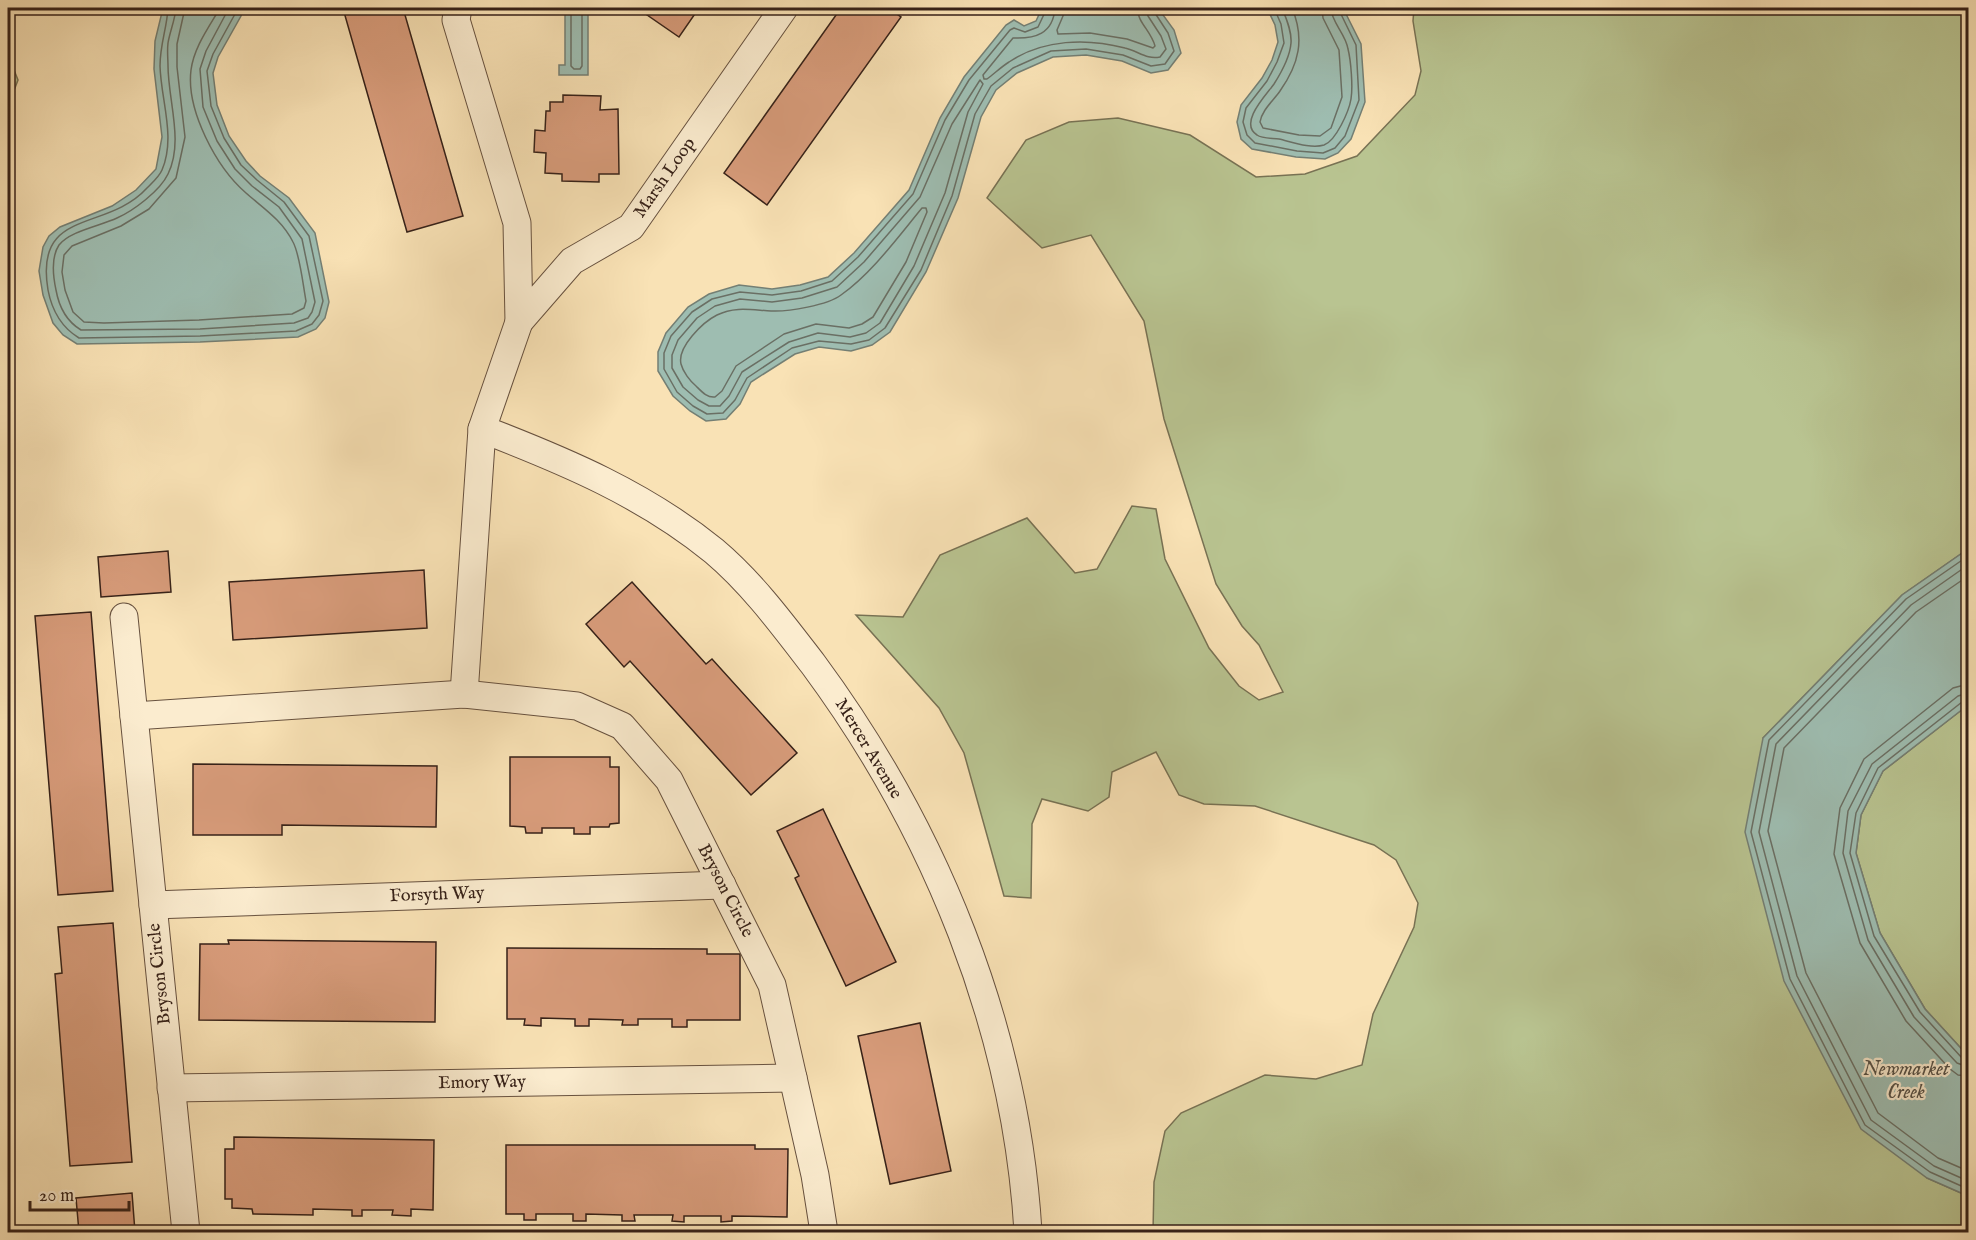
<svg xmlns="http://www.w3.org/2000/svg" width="1976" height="1240" font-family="'IM FELL English',serif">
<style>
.green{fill:#b9c491;stroke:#787254;stroke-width:1.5}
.water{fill:#9ebdb1;stroke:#747f74;stroke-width:1.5}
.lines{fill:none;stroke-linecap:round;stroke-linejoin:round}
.shore{stroke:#6a6f64;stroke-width:1.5}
.building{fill:#d89c7b;stroke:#362118;stroke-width:1.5}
.minor-casing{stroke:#67513f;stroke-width:29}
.minor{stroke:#fbeccf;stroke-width:27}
.labels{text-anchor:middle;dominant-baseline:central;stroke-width:4.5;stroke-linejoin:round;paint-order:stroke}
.street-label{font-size:18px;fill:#362118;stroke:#fbeccf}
.water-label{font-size:20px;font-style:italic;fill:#555046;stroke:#fbeccf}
</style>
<rect width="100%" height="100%" fill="#f9e2b5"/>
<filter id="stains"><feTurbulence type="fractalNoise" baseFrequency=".00333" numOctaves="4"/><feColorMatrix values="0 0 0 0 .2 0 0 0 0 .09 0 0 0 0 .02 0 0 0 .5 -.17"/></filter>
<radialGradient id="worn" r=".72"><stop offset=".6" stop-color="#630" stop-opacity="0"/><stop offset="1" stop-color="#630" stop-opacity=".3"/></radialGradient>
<g class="green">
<path d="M1414,8H1968V549L1902,595L1763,738L1927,1178L1968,1196V1232H1153L1154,1182L1165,1131L1181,1113L1265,1075L1316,1079L1362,1065L1373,1014L1414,927L1418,903L1396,860L1374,845L1255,806L1204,804L1179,795L1156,752L1112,772L1109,797L1088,811L1042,799L1032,824L1031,898L1004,896L964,753L939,708L856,615L903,617L940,555L1027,518L1075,573L1097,569L1132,506L1156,509L1165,559L1209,648L1239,686L1259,700L1283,692L1259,645L1242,626L1216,584L1164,419L1144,321L1091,235L1042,248L987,198L1026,140L1069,122L1118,118L1190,135L1256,177L1305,174L1357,156L1415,95L1421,71L1413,21Z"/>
<path d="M8,55L18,80L8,106Z"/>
<path d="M1968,705V1056L1925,1009L1880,933L1856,853L1861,815L1883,771Z"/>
</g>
<g class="water">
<path d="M163,8H243L241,16L218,57L213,73L217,105L229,136L246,161L260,176L289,198L315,233L329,302L325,318L316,329L298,337L200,342L77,344L63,335L53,323L43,295L39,271L43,247L49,236L60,227L112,206L136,190L156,169L162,137L154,69L155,41Z"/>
<path d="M565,8H588V75H559V65H565Z"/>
<path d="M1042,8H1158L1174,30L1181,53L1168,70L1151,73L1122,61L1086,55L1053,57L1017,73L996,90L981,117L958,198L926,272L890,332L872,345L851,351L819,347L795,354L751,382L740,404L726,419L706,421L690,411L673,396L658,371V352L666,333L688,307L709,294L739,285L772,289L800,285L828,277L854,253L909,190L940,118L964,77L1006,25L1014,20L1024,26L1036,21Z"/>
<path d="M1267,8H1343L1361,44L1365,102L1351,139L1338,153L1325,159L1296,157L1252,149L1241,139L1237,122L1241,105L1262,78L1272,60L1278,42L1275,25Z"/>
<path d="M1968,549V705L1883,771L1861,815L1856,853L1880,933L1925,1009L1968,1056V1196L1927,1178L1861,1129L1784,981L1745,832L1763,738L1902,595Z"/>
</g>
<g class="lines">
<g class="shore">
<path d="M168,8C167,28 160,44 160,66C161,101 176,137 162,170C159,177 152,183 147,188C106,233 34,207 48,290C52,311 61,327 79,338L200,336L296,331L312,324L319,315L323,301L309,236L284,202L257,180L241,165L224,138L211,106L207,71L213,54L235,14L237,8"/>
<path d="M176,8C175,20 170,31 168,43C167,51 168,59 168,66C168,100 184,142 168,174C160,191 133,211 117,218C100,226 70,231 59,245C51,257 53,276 56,290C59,307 66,321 81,330L200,329L294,323L308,318L312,312L315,302L302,239L279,207L252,186L235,169L217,141L203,107L200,69L206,51L229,8"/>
<path d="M185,8L177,44V67L185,137L176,178L149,209L121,226L72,246L64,255L62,272L65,290L73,312L84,322L104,323L199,320L292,314L304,308L306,301C303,285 300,255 293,242C282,220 263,208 246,193C216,167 186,110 191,70C194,47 209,27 220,8"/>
<path d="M571,8V66L574,69H580L582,66V8"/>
<path d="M1047,8L1038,27L1025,32L1014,28L1010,30L969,80L945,120L913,194L858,257L832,281L801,291L772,295L740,292L712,299L692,312L671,336L664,353V369L677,392L693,406L707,414L723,413L735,400L747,378L792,348L819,341L851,344L869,340L885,328L921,270L952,196L975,114L991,86L1013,68L1051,51L1086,49L1123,55L1151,66L1165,64L1174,51L1168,33L1155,13L1154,8"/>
<path d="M1055,8C1053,34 1035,39 1013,38L983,75L984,79H987C994,74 1001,67 1009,62C1043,39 1087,38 1125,48C1138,51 1147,60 1160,57L1166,49L1161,36L1148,16L1146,8"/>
<path d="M1064,8L1063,16L1057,30L1058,34L1090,33L1127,39L1153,48L1155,46C1151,31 1138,23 1137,8"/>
<path d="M1274,8L1281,24L1284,43L1277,62L1267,81L1246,108L1243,122L1247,135L1255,143L1297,151L1323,153L1335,148L1345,136L1359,100L1356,45L1338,8"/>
<path d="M1282,8C1286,18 1292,31 1291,43C1290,56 1281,73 1274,84C1267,94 1238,123 1257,135C1262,139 1273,138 1279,139C1292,142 1311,149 1324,145C1336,141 1349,111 1351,99C1353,87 1351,61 1348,49C1346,34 1331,22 1331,8"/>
<path d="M1292,8C1305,39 1299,64 1280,91C1273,101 1262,110 1260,122L1263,128L1299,135L1320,136L1331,128L1342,97L1339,50L1323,18L1322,8"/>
<path d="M980,80L983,84L968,112L945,193L914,266L880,323L866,333L850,337L818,333L789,342L742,372L729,396L720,406H709L698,400L683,387L672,368V355L678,340L697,318L715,306L740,299L772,302L802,298L837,287L864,262L920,197L952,124Z"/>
<path d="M922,208H926L927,212L906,262L873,317L862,324L849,328L816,324L784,334L736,366L722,391L715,397C707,398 702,392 696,386C690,381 683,372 681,364C677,347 703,322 717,315C735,306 752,310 771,311C788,312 828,305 841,295C872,273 898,237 922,208Z"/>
<path d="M1968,556L1906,599L1769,740L1751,832L1790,979L1865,1125L1930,1172L1968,1189"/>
<path d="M1968,565L1911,605L1776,744L1759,832L1797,976L1871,1120L1934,1166L1968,1181"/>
<path d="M1968,576L1916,612L1784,748L1768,831L1806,973L1878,1113L1938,1158L1968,1171"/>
<path d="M1968,684L1953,688L1864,759L1840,808L1834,854L1860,943L1906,1021L1950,1069L1958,1075L1968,1076"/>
<path d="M1968,693L1958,696L1872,764L1848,811L1843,853L1868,940L1914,1017L1957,1063L1968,1067"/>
<path d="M1968,701L1962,702L1878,768L1856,813L1850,853L1874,936L1920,1012L1962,1058L1968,1060"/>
</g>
</g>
<g class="building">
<path d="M358,8H403L463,216L407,232L344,12Z"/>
<path d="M637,8H699L679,37Z"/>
<path d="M841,8H888L901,17L767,205L724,173Z"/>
<path d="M563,95L601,96L600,110L618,109L619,174H599V182L562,181V174L545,173L546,153L534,152L535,130L545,131L546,111H550V102H563Z"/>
<path d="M168,551L171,592L101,597L98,557Z"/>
<path d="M424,570L427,628L233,640L229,582Z"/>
<path d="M632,582L706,664L712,659L797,753L751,795L630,661L624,667L586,624Z"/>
<path d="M91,612L113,891L58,895L35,616Z"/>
<path d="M510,757H610V767H619V823L610,824L609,827H590V834H574V828H542V833H526L525,827L510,826Z"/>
<path d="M193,764L437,766L436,827L282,825V835H193Z"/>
<path d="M823,809L896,962L846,986L795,878L799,876L777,831Z"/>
<path d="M113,923L132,1162L70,1166L55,974L62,973L58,927Z"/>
<path d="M228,940L436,942L435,1022L199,1020L200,944H229Z"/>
<path d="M507,948L707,949V954H740V1020H687V1027H672V1019H638V1025H622L623,1020L589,1019V1026H575V1019L541,1018V1026L524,1025L525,1019H507Z"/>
<path d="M920,1023L951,1171L890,1184L858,1036Z"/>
<path d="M234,1137L434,1140L433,1210L411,1209V1216L392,1215L393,1210H362V1216H352V1210L313,1209V1215L253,1214L252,1209L232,1208V1199H225V1149H234Z"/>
<path d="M506,1145H755V1149H788L787,1217L732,1216V1221L721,1222V1216H684V1222L672,1221L673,1215H634L635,1221H622V1215L586,1214V1221H573V1214H536V1220H524V1214H506Z"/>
<path d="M132,1193L135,1232H79L76,1198Z"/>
</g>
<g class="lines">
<g class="minor-casing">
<g id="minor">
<path d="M458,8L456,20L517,223L519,322L572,261L631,227L784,8"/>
<path d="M482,429C565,461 644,494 714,551C752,583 783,625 813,664C935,829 1016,1027 1028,1232"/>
<path d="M124,617L186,1232"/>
<path d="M464,694L482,429L519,322"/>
<path d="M134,716L464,694L577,706L622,726L669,780L772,985L815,1175L824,1232"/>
<path d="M153,905L722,885"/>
<path d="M171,1088L793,1078"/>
</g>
</g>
<use href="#minor" class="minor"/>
</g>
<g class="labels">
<g class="street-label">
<text transform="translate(665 178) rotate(-55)">Marsh Loop</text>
<text transform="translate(868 749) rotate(59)">Mercer Avenue</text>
<text transform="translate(725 891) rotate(63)">Bryson Circle</text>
<text transform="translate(437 895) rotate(-2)">Forsyth Way</text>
<text transform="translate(160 974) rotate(-96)">Bryson Circle</text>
<text transform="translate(482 1083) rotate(-1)">Emory Way</text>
</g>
<g class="water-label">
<text x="1906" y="1069">Newmarket<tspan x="1906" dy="23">Creek</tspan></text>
</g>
</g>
<rect width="1976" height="1240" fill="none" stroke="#f9e2b5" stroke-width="30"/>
<rect x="9" y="9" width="1958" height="1222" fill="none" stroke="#362118" stroke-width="3"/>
<rect x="15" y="15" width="1946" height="1210" fill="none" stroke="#362118" stroke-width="1.5"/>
<path d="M30 1201v9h99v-9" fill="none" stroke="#362118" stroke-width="3"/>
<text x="39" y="1201" font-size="18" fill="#362118" stroke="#fbeccf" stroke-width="4.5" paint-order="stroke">20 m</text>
<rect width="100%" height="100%" filter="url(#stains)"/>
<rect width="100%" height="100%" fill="url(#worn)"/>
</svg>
